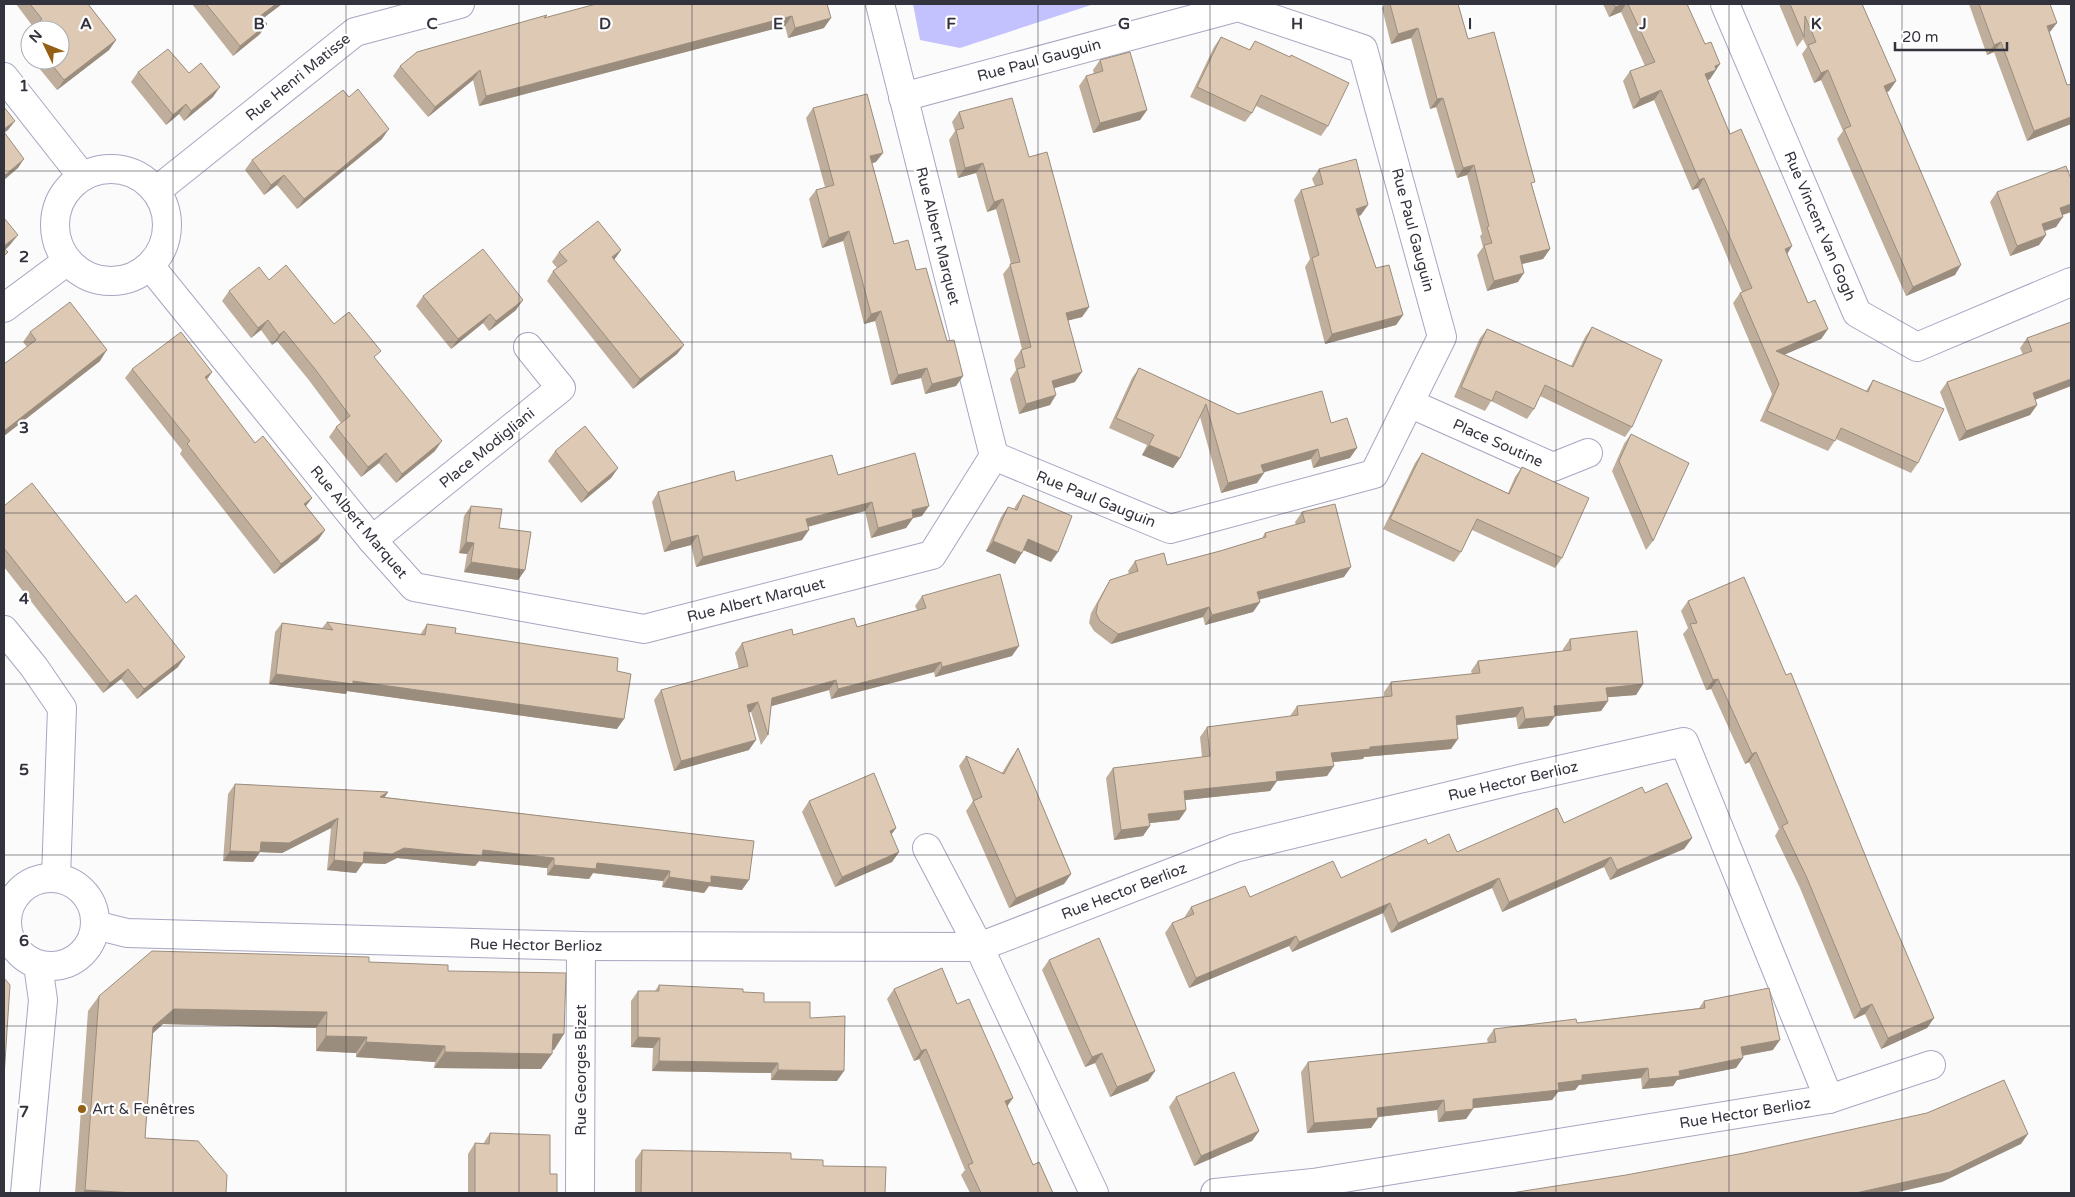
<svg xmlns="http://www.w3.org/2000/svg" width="2075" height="1197" font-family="'Varela Round',sans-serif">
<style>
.green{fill:#c3c2fe}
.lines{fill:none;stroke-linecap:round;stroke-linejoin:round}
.street-casing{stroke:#a6a7c1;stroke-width:30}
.street{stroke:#fff;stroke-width:28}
.wall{fill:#bfae9b}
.shaded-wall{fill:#9b8d7e}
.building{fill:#decab4;stroke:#9b8d7e}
.grid{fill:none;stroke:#33333e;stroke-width:1;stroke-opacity:0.55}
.poi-dot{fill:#946015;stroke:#fff;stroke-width:2}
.labels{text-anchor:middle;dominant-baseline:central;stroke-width:4.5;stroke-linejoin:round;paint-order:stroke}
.street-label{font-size:15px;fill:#33333e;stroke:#fff}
.poi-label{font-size:15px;fill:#33333e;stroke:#fff;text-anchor:start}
.grid-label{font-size:16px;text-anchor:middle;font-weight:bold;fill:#33333e;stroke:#fff;stroke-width:4.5;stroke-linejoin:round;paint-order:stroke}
</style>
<rect width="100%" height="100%" fill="#fbfbfb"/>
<path class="green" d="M913,4H1094L960,48L920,40Z"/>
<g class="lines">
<g class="street-casing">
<g id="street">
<path d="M1725,4L1857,313L1917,347L2071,282"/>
<path d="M4,77L82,176"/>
<path d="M903,97L1238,7L1363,49L1442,337L1374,474L1170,529L994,456"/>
<circle cx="111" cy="225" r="56"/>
<path d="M156,191L355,32L460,4"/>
<path d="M150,266L372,540L414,587L644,629L932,555L994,456L880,4"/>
<path d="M4,308L66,262"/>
<path d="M1409,403L1553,467L1588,453"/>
<path d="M372,540L561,388L528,347"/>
<path d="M4,630L34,667L62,708L56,878"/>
<path d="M927,848L979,947L1094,1193"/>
<circle cx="51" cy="922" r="44"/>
<path d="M95,925L127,933L581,946L979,947L1235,848L1519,779L1684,742L1829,1099L1313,1183L1215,1193"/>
<path d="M1829,1099L1931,1065"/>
<path d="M25,1193L43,1000L38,965"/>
<path d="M580,1193L581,946"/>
</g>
</g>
<use href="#street" class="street"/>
</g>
<g class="wall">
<path d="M16,4H88L116,40L109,50L57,90L39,68L45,60H60V30H32L34,28Z"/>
<path d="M192,4H282L262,19L260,34L233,56Z"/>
<path d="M827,4L824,28L788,38L785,26L479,106L473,80L428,117L393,76L400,66L547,15L546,17Z"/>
<path d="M1385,4H1458L1468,39L1532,186L1550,249L1543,259L1522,264L1518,282L1487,291L1477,255L1483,247L1480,236L1482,234L1467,175L1457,178L1436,107L1430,109L1411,38L1391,44L1382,8Z"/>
<path d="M1603,4H1687L1716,70L1710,79L1708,80L1730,134L1787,254L1808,303L1828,329L1821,339L1784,354L1866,391L1873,380L1918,463L1911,473L1836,439L1828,451L1760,421L1772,394L1733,303L1740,293L1742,292L1698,188L1692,190L1654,100L1633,109L1623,81L1630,71L1645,66L1621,12L1609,17Z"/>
<path d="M1779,4H1862L1896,81L1889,91L1887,92L1955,275L1906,296L1837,139L1843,131L1821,80L1814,83L1802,54L1807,47L1803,39L1797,47Z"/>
<path d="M1969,4H2050V33L2067,85L2071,84V124L2027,141L1994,52L1987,55Z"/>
<path d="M1221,37L1249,50L1255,41L1328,126L1321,136L1256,106L1252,113L1245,122L1190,97L1214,47Z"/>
<path d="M1100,60L1147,110L1140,120L1093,133L1079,86L1086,76L1094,74L1093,70Z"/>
<path d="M138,72L189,73L213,97L184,121L179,114L166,125L131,82Z"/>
<path d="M813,108L876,162L872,163L894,244L916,270L947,341L963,376L956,386L925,394L921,378L891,385L875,321L864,324L843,241L822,248L809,199L816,190L825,187L806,118Z"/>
<path d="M959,112L1029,157L1089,307L1082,317L1068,320L1075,382L1054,388L1050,405L1019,414L1010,379L1016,370L1014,360L1021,350L1022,349L1003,274L1011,264L996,209L987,212L976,173L958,178L949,140L955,131L952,122Z"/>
<path d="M382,139L297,209L277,185L264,195L245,170L252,160Z"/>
<path d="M1319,169L1361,215L1359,216L1376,268L1403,315L1396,325L1325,344L1305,267L1310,259L1294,200L1301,190L1315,186L1312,179Z"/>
<path d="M2071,179V212L2063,215L2056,227L2045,231L2046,235L2039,245L2010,256L1990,202L1997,192Z"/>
<path d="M621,250L614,260L684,345L677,354L633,389L547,281L553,271L557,268L552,262L559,252Z"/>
<path d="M269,280L334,324L375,359L435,451L396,483L379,463L361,477L329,437L336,427L341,423L308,379L277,341L272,345L261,330L251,338L222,301L229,291Z"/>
<path d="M423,296L516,310L489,331L483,323L451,349L416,306Z"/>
<path d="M2071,322V386L2035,400L2037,405L2030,415L1959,441L1940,392L1947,382L2023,355L2020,348L2027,338Z"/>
<path d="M1592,327L1632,427L1625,437L1540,396L1534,409L1527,419L1491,401L1485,411L1454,397L1480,338L1487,329L1571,366L1585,337Z"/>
<path d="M30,332L100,361L4,436V364L27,347L23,342Z"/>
<path d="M1139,368L1238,414L1331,423L1350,458L1313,468L1311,459L1263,472L1257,483L1221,493L1200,417L1180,458L1173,468L1142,455L1147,445L1109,428L1132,378Z"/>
<path d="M132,369L212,372L207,380L255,443L312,498L306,506L325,530L318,540L274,574L180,454L182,450L125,378Z"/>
<path d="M1631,434L1653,541L1646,550L1612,471L1624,444Z"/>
<path d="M555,451L618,468L611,478L581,503L548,461Z"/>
<path d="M1422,453L1508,493L1515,477L1522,467L1562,558L1555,568L1472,530L1461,552L1454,562L1383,529L1415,463Z"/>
<path d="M838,475L922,516L913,518L906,528L871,538L865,511L808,527L802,540L696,567L691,545L664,552L652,502L658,492L736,481Z"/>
<path d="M1023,495L1051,562L1023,550L1015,564L986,551L1001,517L1008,507L1014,509L1016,505Z"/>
<path d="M4,506L126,603L178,667L137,699L121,679L103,693L4,567Z"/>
<path d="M471,506L499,528L525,570L518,580L464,572L467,554L459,553L464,516Z"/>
<path d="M1302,512L1344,577L1259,599L1260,602L1253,612L1205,625L1203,617L1111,644L1094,631L1089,623L1091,613L1104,590L1110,580L1129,574L1128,571L1135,561L1167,565L1220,551L1262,538L1265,533L1296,525L1295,522Z"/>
<path d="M922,596L1012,656L935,677L934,672L831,699L829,690L771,706L768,735L761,745L751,712H749V750L674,771L654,700L661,690L739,669L735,653L742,643L793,635L857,627L917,610L915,606Z"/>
<path d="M1688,601L1786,675L1934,1018L1927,1028L1881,1049L1865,1014L1854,1019L1800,888L1775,836L1779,829L1749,762L1745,764L1711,689L1706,690L1683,634L1688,628L1681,611Z"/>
<path d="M327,622L420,635L427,624L455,633L617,671V729L347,691L346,694L269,684L275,632L282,623L322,628Z"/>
<path d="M1570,639L1643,684L1636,695L1607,697L1608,701L1601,711L1555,716L1548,726L1518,729L1516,717L1457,725L1451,749L1364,757L1363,759L1333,762L1327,776L1277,781L1270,791L1185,800L1186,810L1179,820L1150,823L1143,836L1114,840L1106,778L1113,768L1202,757L1200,737L1207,727L1290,716L1297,706L1384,697V692L1391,682L1472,674L1471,671L1478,661L1563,651V649Z"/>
<path d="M1018,748L1071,874L1064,884L1009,908L966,811L973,801L959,766L966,756L1002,773L1011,758Z"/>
<path d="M235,784L388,792L385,797L754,841L742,890L709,886L704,893L662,887L663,881L593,873L589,879L547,875V868L479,861L475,866L397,858L385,864L363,863L356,873L327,870L331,828L282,853L260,852L253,862L223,861L228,794Z"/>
<path d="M1645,793L1692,838L1684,849L1610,880L1604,867L1502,912L1492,888L1391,933L1383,913L1292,952L1289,946L1189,988L1165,933L1172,923L1184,918L1191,907L1250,897L1341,878L1428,844L1457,852L1564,823Z"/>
<path d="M809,801L896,828L891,835L899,852L892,862L835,887L802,812Z"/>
<path d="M1049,960L1155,1071L1148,1081L1110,1097L1095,1063L1085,1067L1042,970Z"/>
<path d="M369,962L448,971L554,1050H552L541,1069L434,1068L435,1062L356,1057V1053L316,1051V1028L163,1024L153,1033L145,1138L226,1193H75L88,1011L99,996Z"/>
<path d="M659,985L743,992L764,1002L810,1018L837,1081L771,1080V1073L652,1071L653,1048L631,1047V1001L638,991H655Z"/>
<path d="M894,989L957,1004L1007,1106L1033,1165L1053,1193H970L961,1175L965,1170L919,1059L914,1061L887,999Z"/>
<path d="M1704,1001L1773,1050L1742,1056L1736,1068L1677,1080L1673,1086L1642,1089L1641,1078L1579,1085L1575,1090L1558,1092L1552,1100L1473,1108L1466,1119L1438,1122L1437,1110L1378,1117V1118L1371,1128L1307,1133L1301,1072L1308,1062L1488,1043L1487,1039L1494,1029L1577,1023L1699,1008Z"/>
<path d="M1176,1097L1259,1131L1252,1141L1194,1166L1169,1107Z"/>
<path d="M490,1133L550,1174L557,1193H468V1154L475,1143L483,1144Z"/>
<path d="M642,1150L791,1159L823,1166L885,1193H635V1160Z"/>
</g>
<g class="shaded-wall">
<path d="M276,4H282L253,26L260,16Z"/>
<path d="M1624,4H1626L1621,12L1609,17L1615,7Z"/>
<path d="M792,16L785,26L479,106L486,96Z"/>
<path d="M831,18L824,28L788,38L795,28Z"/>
<path d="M2057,23L2050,32L2047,26Z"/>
<path d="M267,24L260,34L233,56L240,46Z"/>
<path d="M1418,28L1411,38L1391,44L1398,34Z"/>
<path d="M116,40L109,50L57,90L64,80Z"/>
<path d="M2001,42L1994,52L1987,55L1994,45Z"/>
<path d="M1720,64L1710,79L1698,84L1705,74L1715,66Z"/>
<path d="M480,70L473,80L428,117L435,107Z"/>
<path d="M1828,70L1821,80L1814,83L1821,73Z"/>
<path d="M1896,81L1889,91L1877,96L1884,86Z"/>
<path d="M220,87L213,97L184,121L191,111Z"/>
<path d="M1661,90L1654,100L1633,109L1640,99Z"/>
<path d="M1443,98L1436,107L1430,109L1437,99Z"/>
<path d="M186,104L179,114L166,125L173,115Z"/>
<path d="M1147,110L1140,120L1093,133L1100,123Z"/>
<path d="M2071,117V124L2027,141L2034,131Z"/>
<path d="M15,121L8,130L4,133V129Z"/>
<path d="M389,129L382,139L297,209L304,199Z"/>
<path d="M883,153L876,162L863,166L870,156Z"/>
<path d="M24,159L18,168L4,180V176Z"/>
<path d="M983,163L976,173L958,178L965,168Z"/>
<path d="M1474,165L1467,175L1457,178L1463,168Z"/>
<path d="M284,175L277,185L264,195L271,185Z"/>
<path d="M1704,178L1698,188L1692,190L1699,180Z"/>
<path d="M1003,199L996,209L987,212L994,202Z"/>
<path d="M2071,204V212L2053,218L2060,208Z"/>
<path d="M1368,205L1361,215L1349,219L1356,209Z"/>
<path d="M2063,217L2056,227L2035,234L2042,224Z"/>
<path d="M849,231L843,241L822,248L829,238Z"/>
<path d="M18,235L10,245L4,251V246Z"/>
<path d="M2046,235L2039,245L2010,256L2017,246Z"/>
<path d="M1792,246L1786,256L1785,249Z"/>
<path d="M1550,249L1543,259L1513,266L1520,256Z"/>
<path d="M621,250L614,260L612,257Z"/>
<path d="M1961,265L1955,275L1906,296L1913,287Z"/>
<path d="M1524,273L1518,282L1487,291L1494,281Z"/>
<path d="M523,300L516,310L489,331L496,321Z"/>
<path d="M1089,307L1082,317L1059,323L1066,313Z"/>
<path d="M881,311L875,321L864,324L871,314Z"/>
<path d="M490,314L483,323L451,349L458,339Z"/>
<path d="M1403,315L1396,325L1325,344L1332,334Z"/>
<path d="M268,320L261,330L251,338L258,328Z"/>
<path d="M1828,329L1821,339L1770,361L1776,351Z"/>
<path d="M284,331L277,341L272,345L279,335Z"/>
<path d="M684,345L677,354L633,389L640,379Z"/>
<path d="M107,350L100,361L4,436V431Z"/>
<path d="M927,368L921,378L891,385L898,375Z"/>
<path d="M212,372L205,381V377Z"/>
<path d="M1082,372L1075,382L1045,391L1052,381Z"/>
<path d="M963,376L956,386L925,394L932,384Z"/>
<path d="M2071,379V386L2026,403L2033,393Z"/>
<path d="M1056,395L1050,405L1019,414L1026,404Z"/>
<path d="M2037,405L2030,415L1959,441L1966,431Z"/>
<path d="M442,441L435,451L396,483L402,474Z"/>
<path d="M1149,445L1180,458L1173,468L1142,455Z"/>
<path d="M1357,448L1350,458L1313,468L1320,458Z"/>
<path d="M1318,449L1311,459L1254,475L1261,465Z"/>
<path d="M386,453L379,463L361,477L368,467Z"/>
<path d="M618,468L611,478L581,503L588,493Z"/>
<path d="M1264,473L1257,483L1221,493L1228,483Z"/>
<path d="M312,498L305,507L304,504Z"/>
<path d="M872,502L865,511L799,529L806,519Z"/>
<path d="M929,506L922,516L913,518L906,528L871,538L878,528L912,510Z"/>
<path d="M325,530L318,540L274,574L281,564Z"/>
<path d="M809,530L802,540L696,567L703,557Z"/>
<path d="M698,535L691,545L664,552L671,542Z"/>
<path d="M1028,539L1058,552L1051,562L1021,549Z"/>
<path d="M993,541L1022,553L1015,564L986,551Z"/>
<path d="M466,542L474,543L467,554L459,553Z"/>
<path d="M471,562L525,570L518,580L464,572Z"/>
<path d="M1351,567L1344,577L1250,602L1257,592Z"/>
<path d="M1260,602L1253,612L1205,625L1212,615Z"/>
<path d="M1209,607L1203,617L1111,644L1118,634Z"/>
<path d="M1019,646L1012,656L935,677L942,667Z"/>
<path d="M185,657L178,667L137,699L144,689Z"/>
<path d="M941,662L934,672L831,699L838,689Z"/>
<path d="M128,669L121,679L103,693L110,683Z"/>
<path d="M276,674L353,681L624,719L617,729L347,691L346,694L269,684Z"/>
<path d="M1718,679L1711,689L1706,690L1713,680Z"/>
<path d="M836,680L829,690L765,708L772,698Z"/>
<path d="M1643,684L1636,695L1599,698L1606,688Z"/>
<path d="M1608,701L1601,711L1547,717L1554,706Z"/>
<path d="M758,702L751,712L740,715L747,705Z"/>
<path d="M1523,707L1516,717L1449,726L1456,716Z"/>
<path d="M1555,716L1548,726L1518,729L1525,719Z"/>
<path d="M1458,739L1451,749L1364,757L1363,759L1324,763L1331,753L1370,747Z"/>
<path d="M756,740L749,750L674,771L681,761Z"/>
<path d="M1756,752L1749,762L1745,764L1752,754Z"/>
<path d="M1334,766L1327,776L1277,781L1270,791L1176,801L1184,791L1276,772Z"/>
<path d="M388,792L381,802L380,797Z"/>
<path d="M1186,810L1179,820L1141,824L1148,814Z"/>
<path d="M338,818L331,828L282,853L260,852L253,862L223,861L230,851L261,842Z"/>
<path d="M1150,826L1143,836L1114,840L1121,830Z"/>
<path d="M896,828L889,838L890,831Z"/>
<path d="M1692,838L1684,849L1610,880L1617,870Z"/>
<path d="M404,848L483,850L554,858L547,868L479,861L475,866L397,858L385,864L361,863H363L356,873L327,870L334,860L364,852Z"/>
<path d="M899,852L892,862L835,887L842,877Z"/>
<path d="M1611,857L1604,867L1502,912L1509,902Z"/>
<path d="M597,863L670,871L663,881L593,873L589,879L547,875L554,865Z"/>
<path d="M1071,874L1064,884L1009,908L1016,898Z"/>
<path d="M711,876L749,880L742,890L709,886L704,893L662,887L669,877Z"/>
<path d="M1499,878L1492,888L1391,933L1398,923Z"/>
<path d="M1390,903L1383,913L1292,952L1299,942Z"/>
<path d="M1296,936L1289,946L1189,988L1196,978Z"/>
<path d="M1872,1004L1865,1014L1854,1019L1861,1009Z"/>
<path d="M174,1009L327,1012L316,1028L163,1024L142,1043L153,1027Z"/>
<path d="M1934,1018L1927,1028L1881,1049L1888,1038Z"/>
<path d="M553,1034H564L554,1050H542Z"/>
<path d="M326,1036L367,1037L356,1053L316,1051Z"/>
<path d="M638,1037L660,1038L653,1048L631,1047Z"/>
<path d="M1780,1040L1773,1050L1734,1057L1741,1047Z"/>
<path d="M366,1042L445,1046L435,1062L356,1057Z"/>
<path d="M926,1049L919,1059L914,1061L921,1051Z"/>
<path d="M445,1052L552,1054L541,1069L434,1068Z"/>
<path d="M1102,1053L1095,1063L1085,1067L1092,1057Z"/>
<path d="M1743,1058L1736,1068L1677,1080L1673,1086L1642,1089L1649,1079L1679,1071Z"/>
<path d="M659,1061L778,1063L771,1073L652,1071Z"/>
<path d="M1648,1068L1641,1078L1579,1085L1575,1090L1558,1092L1552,1100L1465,1109L1473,1099L1558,1083L1582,1075Z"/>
<path d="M778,1070L844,1071L837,1081L771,1080Z"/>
<path d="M1155,1071L1148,1081L1110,1097L1117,1087Z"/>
<path d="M1013,1098L1006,1108L1005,1101Z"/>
<path d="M1444,1100L1437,1110L1370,1118L1377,1108Z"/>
<path d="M1473,1109L1466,1119L1438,1122L1445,1112Z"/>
<path d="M1378,1118L1371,1128L1307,1133L1314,1123Z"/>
<path d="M1259,1131L1252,1141L1194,1166L1201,1156Z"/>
<path d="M2028,1134L2021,1144L1942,1182L1894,1193H1856Z"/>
<path d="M85,1190L134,1193H82Z"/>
</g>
<g class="building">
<path d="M30,4H88L116,40L64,80L48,60H60V30H39L35,25L42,19Z"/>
<path d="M206,4H276L260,16L267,24L240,46Z"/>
<path d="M596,4H827L831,18L795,28L792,16L486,96L480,70L435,107L400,66L417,52L547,15L544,18Z"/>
<path d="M1390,4H1458L1468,39L1494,32L1535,182L1531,183L1550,249L1520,256L1524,273L1494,281L1484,245L1492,243L1487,227L1489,226L1474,165L1463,168L1443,98L1437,99L1418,28L1398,34Z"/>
<path d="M1614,4H1624L1615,7Z"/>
<path d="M1628,4H1687L1705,44L1711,42L1720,64L1715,66L1716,70L1705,74L1730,134L1741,129L1792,246L1785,249L1808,303L1815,300L1828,329L1776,351L1868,392L1873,380L1944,409L1918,463L1841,428L1835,441L1767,411L1779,384L1740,293L1752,288L1704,178L1699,180L1661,90L1640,99L1630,71L1655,62Z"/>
<path d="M1790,4H1862L1896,81L1884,86L1961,265L1913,287L1844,129L1851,126L1828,70L1821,73L1808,45L1816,42L1805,16L1804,37Z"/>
<path d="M1979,4H2050L2057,23L2047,26L2067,85L2071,84V117L2034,131L2001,42L1994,45Z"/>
<path d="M1221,37L1250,50L1255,41L1290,57L1291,55L1349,83L1328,126L1261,95L1252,113L1197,87Z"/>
<path d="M168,49L189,73L201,63L220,87L191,111L186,104L173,115L138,72Z"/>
<path d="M1130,52L1147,110L1100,123L1086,76L1103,71L1100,60Z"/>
<path d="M358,89L389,129L304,199L284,175L271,185L252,160L343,90L349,97Z"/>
<path d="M867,94L883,153L870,156L894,244L908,240L916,270L926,268L947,341L954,340L963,376L932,384L927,368L898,375L881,311L871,314L849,231L829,238L816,190L834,185L813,108Z"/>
<path d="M1012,98L1029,157L1047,152L1089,307L1066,313L1082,372L1052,381L1056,395L1026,404L1017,369L1025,367L1021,350L1031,347L1010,264L1020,262L1003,199L994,202L983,163L965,168L956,130L964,128L959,112Z"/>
<path d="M4,107L15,121L4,129Z"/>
<path d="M4,132L24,159L4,176Z"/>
<path d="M1356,159L1368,205L1356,209L1376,268L1389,265L1403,315L1332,334L1312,258L1319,255L1301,190L1323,184L1319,169Z"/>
<path d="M2066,166L2071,179V204L2060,208L2063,217L2042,224L2046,235L2017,246L1997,192Z"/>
<path d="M4,218L18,235L4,246Z"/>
<path d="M598,221L621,250L612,257L684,345L640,379L553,271L567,261L559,252Z"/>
<path d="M4,248L8,252L4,256Z"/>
<path d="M483,249L523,300L496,321L490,314L458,339L423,296Z"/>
<path d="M286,265L334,324L349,312L381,351L374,357L442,441L402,474L386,453L368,467L336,427L350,416L315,369L284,331L279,335L268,320L258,328L229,291L259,267L269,280Z"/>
<path d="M70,302L107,350L4,431V364L36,340L30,332Z"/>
<path d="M2071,322V379L2033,393L2037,405L1966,431L1947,382L2032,351L2027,338Z"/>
<path d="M1592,327L1662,360L1632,427L1545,385L1534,409L1496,391L1492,401L1461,387L1487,329L1573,367Z"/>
<path d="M181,332L212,372L205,377L255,443L263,436L312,498L304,504L325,530L281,564L187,444L190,441L132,369Z"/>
<path d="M1139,368L1238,414L1322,391L1331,423L1347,418L1357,448L1320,458L1318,449L1261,465L1264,473L1228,483L1206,404L1180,458L1149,445L1154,435L1116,418Z"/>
<path d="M585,426L618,468L588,493L555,451Z"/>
<path d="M1631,434L1689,463L1653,541L1619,461Z"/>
<path d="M915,453L929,506L912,510L913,518L878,528L872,502L806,519L809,530L703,557L698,535L671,542L658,492L734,471L736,481L832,455L838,475Z"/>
<path d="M1422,453L1509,494L1522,467L1589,498L1562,558L1477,519L1461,552L1390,519Z"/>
<path d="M32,483L126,603L136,595L185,657L144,689L128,669L110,683L4,548V506Z"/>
<path d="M1023,495L1072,516L1058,552L1028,539L1022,553L993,541L1008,507L1017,510Z"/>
<path d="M1335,504L1351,567L1257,592L1260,602L1212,615L1209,607L1118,634L1100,621L1096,613L1098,603L1110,580L1138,571L1135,561L1164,553L1167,565L1220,551L1266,537L1265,533L1305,522L1302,512Z"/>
<path d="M471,506L502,509L499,528L531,532L525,570L471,562L474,543L466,542Z"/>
<path d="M1000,574L1019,646L942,667L941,662L838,689L836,680L772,698L768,735L758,702L747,705L756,740L681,761L661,690L748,666L742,643L792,629L793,635L854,618L857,627L926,608L922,596Z"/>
<path d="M1744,577L1786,675L1791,673L1876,882L1934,1018L1888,1038L1872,1004L1861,1009L1807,878L1782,826L1788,823L1756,752L1752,754L1718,679L1713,680L1690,624L1697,623L1688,601Z"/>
<path d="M327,622L425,635L427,624L456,628L455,633L618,658L617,671L631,674L624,719L353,681V684L276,674L282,623L333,630Z"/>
<path d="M1637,631L1643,684L1606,688L1608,701L1554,706L1555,716L1525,719L1523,707L1456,716L1458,739L1370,747V749L1331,753L1334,766L1276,772L1277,781L1184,791L1186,810L1148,814L1150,826L1121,830L1113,768L1210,756L1207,727L1298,715L1297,706L1392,696L1391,682L1480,673L1478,661L1571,650L1570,639Z"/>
<path d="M1018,748L1071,874L1016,898L973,801L982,797L966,756L1004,774Z"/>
<path d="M874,773L896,828L890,831L899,852L842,877L809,801Z"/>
<path d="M1667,783L1692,838L1617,870L1611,857L1509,902L1499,878L1398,923L1390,903L1299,942L1296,936L1196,978L1172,923L1194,914L1191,907L1245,886L1250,897L1333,861L1341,878L1426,839L1428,844L1449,834L1457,852L1557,808L1564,823L1642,787L1645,793Z"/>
<path d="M235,784L388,792L380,797L754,841L749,880L711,876V883L669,877L670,871L597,863L596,869L554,865V858L483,850L482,856L404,848L392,854L364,852L363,863L334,860L338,818L289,843L261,842L260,852L230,851Z"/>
<path d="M1099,938L1155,1071L1117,1087L1102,1053L1092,1057L1049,960Z"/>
<path d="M152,951L369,957V962L448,965V971L566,973L564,1034H553L552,1054L445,1052V1046L366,1042L367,1037L326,1036L327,1012L174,1009L153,1027L145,1138L198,1141L227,1175L226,1193H134L85,1190L99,996Z"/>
<path d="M942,968L957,1004L969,999L1013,1098L1005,1101L1033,1165L1039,1162L1053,1193H981L968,1165L973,1163L926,1049L921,1051L894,989Z"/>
<path d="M4,978L10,985L4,1077Z"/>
<path d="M659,985L743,989V992L764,993V1002H810V1018L845,1016L844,1071L778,1070V1063L659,1061L660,1038L638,1037V991H659Z"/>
<path d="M1769,988L1780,1040L1741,1047L1743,1058L1679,1071L1680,1076L1649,1079L1648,1068L1582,1075V1080L1558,1083L1559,1090L1473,1099V1109L1445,1112L1444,1100L1377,1108L1378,1118L1314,1123L1308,1062L1496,1042L1494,1029L1576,1019L1577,1023L1705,1008L1704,1001Z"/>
<path d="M1234,1072L1259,1131L1201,1156L1176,1097Z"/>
<path d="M2004,1080L2028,1134L1950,1172L1856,1193H1511L1626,1175L1744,1153L1927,1113Z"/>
<path d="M490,1133L550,1135V1174H557V1193H475V1143L489,1144Z"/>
<path d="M642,1150L791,1153V1159L823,1160V1166L886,1167L885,1193H641Z"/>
</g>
<path class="grid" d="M173,4V1193M346,4V1193M519,4V1193M692,4V1193M865,4V1193M1038,4V1193M1210,4V1193M1383,4V1193M1556,4V1193M1729,4V1193M1902,4V1193M4,171H2071M4,342H2071M4,513H2071M4,684H2071M4,855H2071M4,1026H2071"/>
<circle class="poi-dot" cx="82" cy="1109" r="5"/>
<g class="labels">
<g class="street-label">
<text transform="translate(1039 60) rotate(-15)">Rue Paul Gauguin</text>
<text transform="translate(298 77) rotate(-39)">Rue Henri Matisse</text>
<text transform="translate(1820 226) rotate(67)">Rue Vincent Van Gogh</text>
<text transform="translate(1413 230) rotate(75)">Rue Paul Gauguin</text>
<text transform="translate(938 236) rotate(76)">Rue Albert Marquet</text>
<text transform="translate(1498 443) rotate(24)">Place Soutine</text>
<text transform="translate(487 448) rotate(-39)">Place Modigliani</text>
<text transform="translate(1096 499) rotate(22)">Rue Paul Gauguin</text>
<text transform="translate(359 522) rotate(50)">Rue Albert Marquet</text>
<text transform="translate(756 600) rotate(-14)">Rue Albert Marquet</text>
<text transform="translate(1513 781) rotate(-13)">Rue Hector Berlioz</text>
<text transform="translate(1124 891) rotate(-21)">Rue Hector Berlioz</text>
<text transform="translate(536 945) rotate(1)">Rue Hector Berlioz</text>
<text transform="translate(581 1070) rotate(-90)">Rue Georges Bizet</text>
<text transform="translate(1745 1113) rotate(-9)">Rue Hector Berlioz</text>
</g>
<g class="poi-label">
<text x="92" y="1109">Art &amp; Fenêtres</text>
</g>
</g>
<g class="grid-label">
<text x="86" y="29">A</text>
<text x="259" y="29">B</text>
<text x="432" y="29">C</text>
<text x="605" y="29">D</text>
<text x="778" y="29">E</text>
<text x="951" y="29">F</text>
<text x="1124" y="29">G</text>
<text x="1297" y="29">H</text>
<text x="1470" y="29">I</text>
<text x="1643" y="29">J</text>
<text x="1816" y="29">K</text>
<text x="24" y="91">1</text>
<text x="24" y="262">2</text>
<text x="24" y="433">3</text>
<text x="24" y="604">4</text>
<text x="24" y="775">5</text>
<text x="24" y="946">6</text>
<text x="24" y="1117">7</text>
</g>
<rect width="2075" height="1197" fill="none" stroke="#33333e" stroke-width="10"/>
<g transform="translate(45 45) rotate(313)"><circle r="24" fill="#ffffff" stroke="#adadb2"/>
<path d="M0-4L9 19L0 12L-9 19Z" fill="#946015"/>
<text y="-8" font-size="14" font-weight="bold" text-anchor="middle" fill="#33333e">N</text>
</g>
<path d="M1895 42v8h112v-8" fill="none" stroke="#33333e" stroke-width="2.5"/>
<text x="1902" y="42" font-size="15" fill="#33333e" stroke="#ffffff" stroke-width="4" paint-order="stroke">20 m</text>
</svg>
